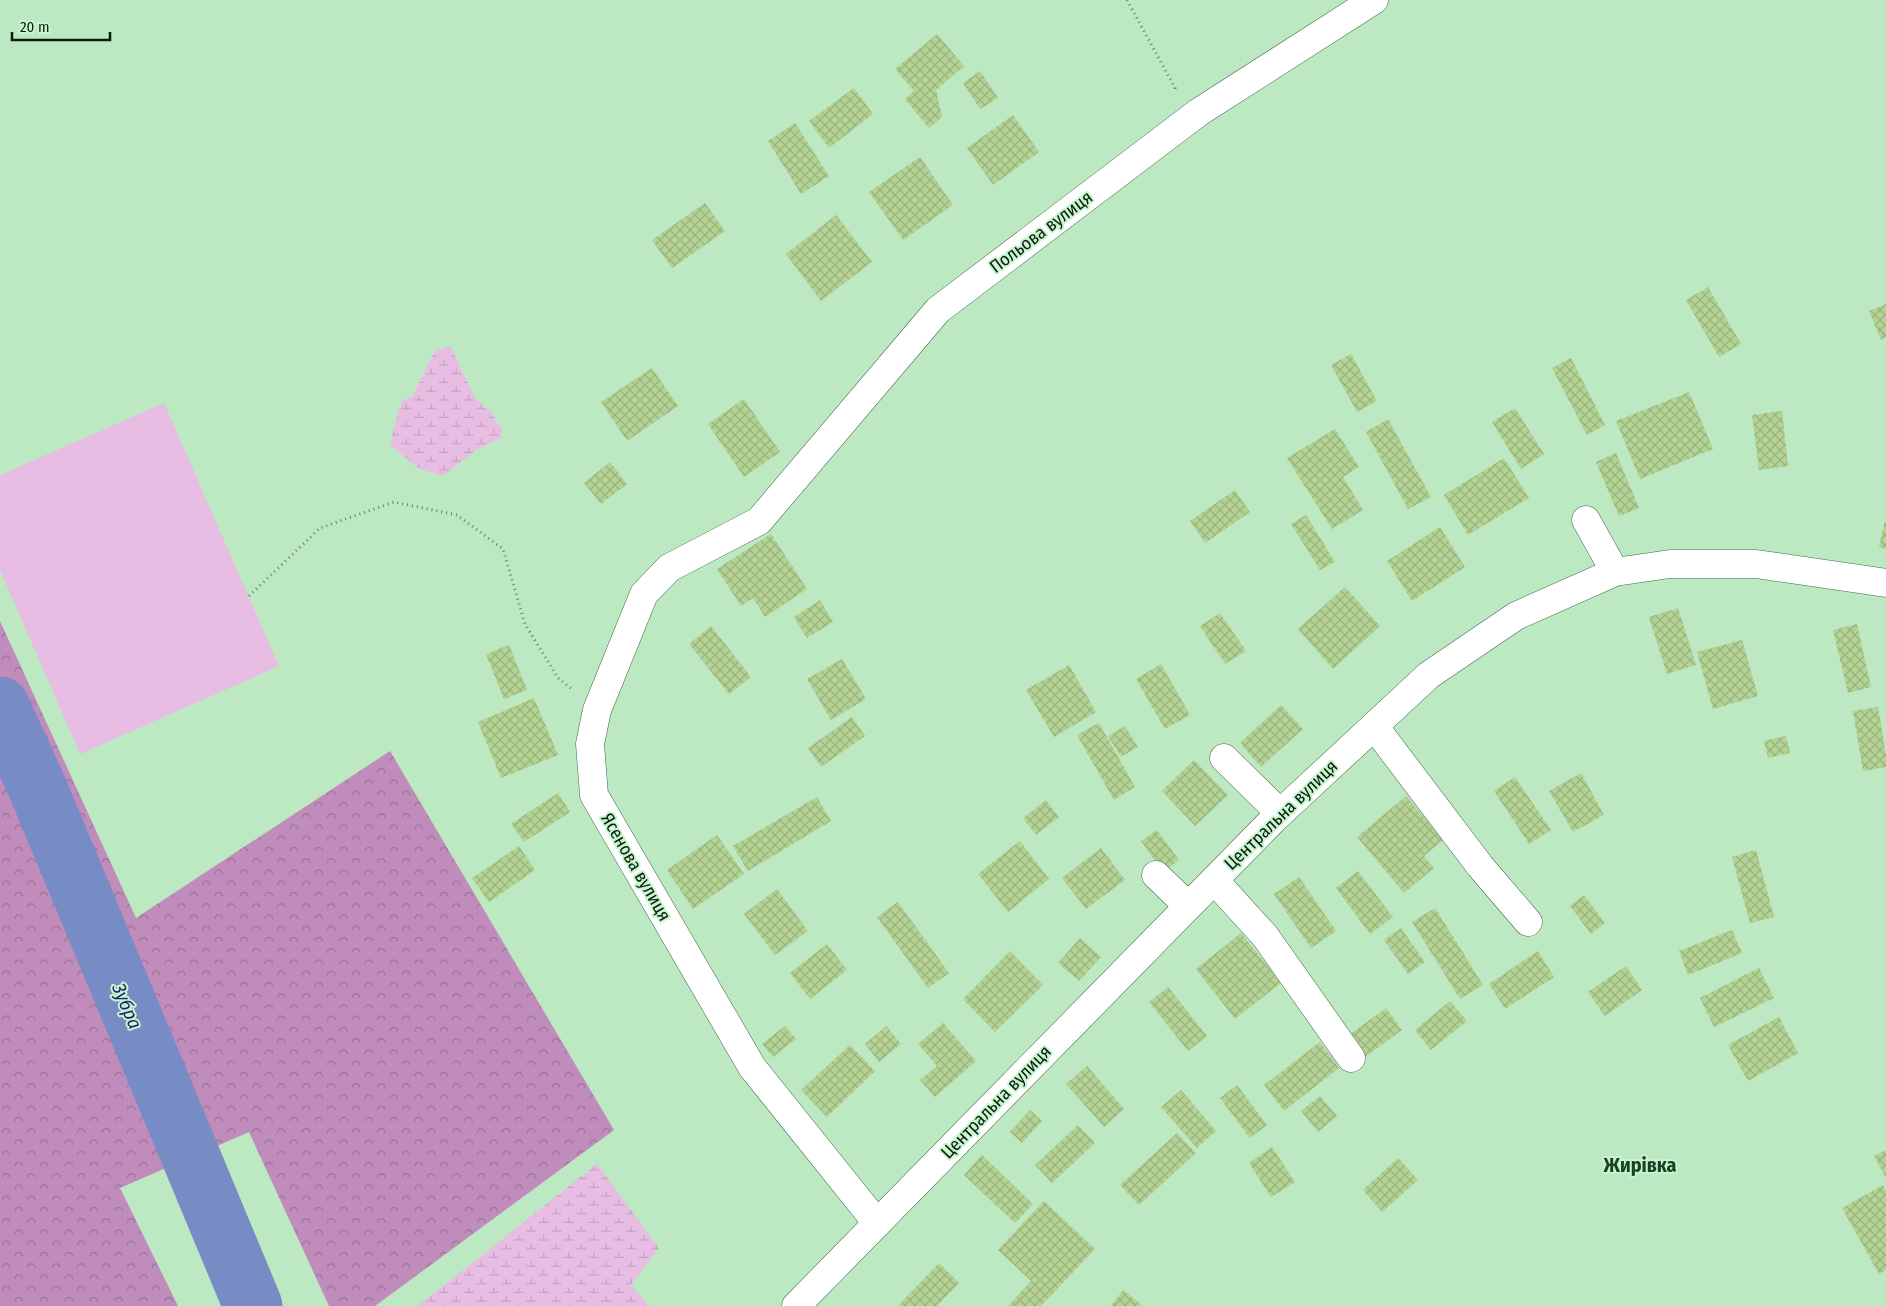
<svg xmlns="http://www.w3.org/2000/svg" width="1886" height="1306" font-family="'Fira Sans Condensed',sans-serif">
<style>
.forest{fill:url(#forest-crowns)}
.wetland{fill:url(#wetland-marsh)}
.pitch{fill:#e8bde4}
.lines{fill:none;stroke-linecap:round;stroke-linejoin:round}
.river{stroke:#778bc5;stroke-width:59}
.building{fill:url(#building-cross-hatch)}
.minor-casing{stroke:#426a4a;stroke-width:29}
.path{stroke:#66856b;stroke-width:3;stroke-dasharray:1 4;stroke-linecap:butt}
.minor{stroke:#fff;stroke-width:28}
.labels{text-anchor:middle;dominant-baseline:central;stroke-width:4;stroke-linejoin:round;paint-order:stroke}
.street-label{font-size:18px;fill:#0b1c0f;stroke:#c8f5cf}
.water-label{font-size:19px;font-style:italic;fill:#182569;stroke:#c8f5cf}
.quarter-label{font-size:20px;font-weight:bold;fill:#194123;stroke:#c8f5cf}
</style>
<defs>
<pattern id="forest-crowns" width="20" height="18" patternUnits="userSpaceOnUse" patternTransform="scale(1.25)"><rect width="20" height="18" fill="#c08cbc"/><path d="M2 6a3 3 0 1 1 6 0M12 15a3 3 0 1 1 6 0" fill="none" stroke="#9a7297"/></pattern>
<pattern id="wetland-marsh" width="20" height="14" patternUnits="userSpaceOnUse" patternTransform="scale(1.25)"><rect width="20" height="14" fill="#e8bde4"/><path d="M1 5h8M5 5V1M11 12h8M15 12V8" fill="none" stroke="#c6a2c2"/></pattern>
<pattern id="building-cross-hatch" width="8" height="8" patternUnits="userSpaceOnUse" patternTransform="scale(1.25)"><rect width="8" height="8" fill="#b3d293"/><path d="M0 0l8 8M0 8l8-8" fill="none" stroke="#99b47e"/></pattern>
</defs>
<rect width="100%" height="100%" fill="#bce8c2"/>
<path class="forest" d="M0,621L136,918L390,751L614,1130L375,1306H329L249,1132L120,1188L178,1306H0Z"/>
<g class="wetland">
<path d="M451,347L474,396L484,407L491,411L496,422L502,428L501,438L476,450L443,476L418,468L390,445L399,409L403,400L412,397C421,381 427,362 437,349Z"/>
<path d="M597,1164L659,1248L631,1285L649,1306H418Z"/>
</g>
<path class="pitch" d="M164,403L279,666L80,754L0,570V475Z"/>
<g class="lines">
<path class="river" d="M0,706L38,789L253,1306"/>
</g>
<g class="building">
<path d="M937,34L964,66L936,90L942,117L929,128L905,99L914,91L895,69Z"/>
<path d="M980,71L998,98L980,109L963,83Z"/>
<path d="M854,88L873,114L829,148L809,121Z"/>
<path d="M1013,115L1039,152L993,185L967,148Z"/>
<path d="M795,123L829,176L801,194L768,141Z"/>
<path d="M920,157L953,205L903,240L869,192Z"/>
<path d="M705,203L725,231L672,268L652,240Z"/>
<path d="M836,215L872,262L821,301L786,254Z"/>
<path d="M1708,287L1741,344L1719,357L1686,300Z"/>
<path d="M1886,304V338L1881,340L1869,311Z"/>
<path d="M1351,354L1377,401L1357,412L1331,365Z"/>
<path d="M1571,358L1605,425L1587,435L1552,368Z"/>
<path d="M652,368L678,406L627,441L601,402Z"/>
<path d="M1689,392L1713,449L1640,479L1616,421Z"/>
<path d="M744,399L780,452L744,477L708,424Z"/>
<path d="M1515,408L1544,454L1521,469L1492,422Z"/>
<path d="M1782,411L1788,466L1759,470L1752,415Z"/>
<path d="M1388,419L1431,497L1408,509L1366,432Z"/>
<path d="M1335,429L1359,467L1343,477L1363,510L1332,529L1287,458Z"/>
<path d="M1616,453L1639,508L1619,516L1596,462Z"/>
<path d="M1504,458L1529,498L1468,535L1444,495Z"/>
<path d="M610,462L627,484L601,504L584,483Z"/>
<path d="M1235,490L1250,512L1205,543L1190,521Z"/>
<path d="M1306,515L1335,562L1320,570L1291,524Z"/>
<path d="M1885,521H1886V549L1879,547Z"/>
<path d="M1440,527L1465,567L1412,601L1387,561Z"/>
<path d="M771,534L807,589L765,617L753,598L741,606L717,569Z"/>
<path d="M1345,587L1380,626L1333,669L1298,629Z"/>
<path d="M820,600L833,622L807,638L794,617Z"/>
<path d="M1678,608L1696,665L1667,674L1649,617Z"/>
<path d="M1220,613L1246,651L1225,664L1200,626Z"/>
<path d="M1857,624L1871,687L1848,693L1833,630Z"/>
<path d="M711,626L751,677L729,694L689,644Z"/>
<path d="M1742,640L1758,696L1713,709L1697,652Z"/>
<path d="M509,645L527,690L504,699L486,654Z"/>
<path d="M842,659L866,699L831,720L807,679Z"/>
<path d="M1161,664L1190,715L1165,729L1136,679Z"/>
<path d="M1069,665L1096,712L1054,737L1026,690Z"/>
<path d="M534,698L558,755L501,778L478,722Z"/>
<path d="M1281,705L1303,729L1261,767L1240,743Z"/>
<path d="M1878,707L1886,755V767L1863,771L1853,711Z"/>
<path d="M852,717L865,736L821,767L808,748Z"/>
<path d="M1099,723L1135,787L1114,800L1077,735Z"/>
<path d="M1125,726L1138,747L1121,757L1108,736Z"/>
<path d="M1786,736L1790,753L1768,758L1764,741Z"/>
<path d="M1194,760L1228,795L1195,826L1162,791Z"/>
<path d="M1581,773L1604,815L1573,832L1549,791Z"/>
<path d="M1515,777L1551,830L1529,844L1494,791Z"/>
<path d="M558,793L570,812L524,842L511,824Z"/>
<path d="M1406,796L1443,840L1424,856L1434,868L1404,893L1357,837Z"/>
<path d="M817,797L831,821L748,871L733,846Z"/>
<path d="M1046,800L1059,817L1036,835L1023,818Z"/>
<path d="M1157,830L1179,860L1163,872L1141,841Z"/>
<path d="M717,835L744,874L693,909L667,870Z"/>
<path d="M1020,841L1049,879L1008,912L978,874Z"/>
<path d="M519,846L535,870L489,902L472,878Z"/>
<path d="M1101,848L1125,880L1086,909L1062,878Z"/>
<path d="M1756,850L1774,917L1750,923L1732,857Z"/>
<path d="M1358,871L1393,917L1370,934L1336,888Z"/>
<path d="M1299,877L1336,931L1311,948L1274,894Z"/>
<path d="M777,889L808,931L775,955L744,914Z"/>
<path d="M1584,895L1605,923L1591,934L1570,906Z"/>
<path d="M898,902L949,973L928,988L877,917Z"/>
<path d="M1435,908L1483,985L1460,999L1412,922Z"/>
<path d="M1401,928L1425,962L1408,974L1384,940Z"/>
<path d="M1732,930L1742,953L1688,975L1679,951Z"/>
<path d="M1241,933L1281,983L1235,1019L1196,969Z"/>
<path d="M1080,938L1101,957L1079,981L1058,963Z"/>
<path d="M827,944L847,970L810,999L790,973Z"/>
<path d="M1010,951L1043,985L995,1032L963,999Z"/>
<path d="M1538,951L1554,977L1505,1009L1489,984Z"/>
<path d="M1626,966L1642,990L1605,1016L1588,992Z"/>
<path d="M1759,968L1774,998L1714,1027L1700,998Z"/>
<path d="M1168,987L1207,1036L1188,1051L1149,1002Z"/>
<path d="M1450,1001L1467,1021L1431,1050L1415,1030Z"/>
<path d="M1386,1008L1402,1030L1365,1057L1349,1035Z"/>
<path d="M1779,1017L1798,1053L1748,1081L1728,1045Z"/>
<path d="M943,1023L976,1061L935,1097L920,1080L937,1066L918,1044Z"/>
<path d="M785,1026L796,1039L773,1057L762,1044Z"/>
<path d="M886,1026L901,1044L879,1062L865,1044Z"/>
<path d="M1320,1042L1339,1068L1284,1111L1264,1085Z"/>
<path d="M850,1045L875,1071L827,1117L801,1090Z"/>
<path d="M1087,1066L1124,1109L1104,1127L1066,1084Z"/>
<path d="M1237,1085L1267,1125L1250,1138L1220,1098Z"/>
<path d="M1181,1090L1216,1131L1197,1148L1161,1107Z"/>
<path d="M1320,1096L1337,1116L1318,1132L1301,1111Z"/>
<path d="M1030,1110L1042,1121L1022,1143L1010,1132Z"/>
<path d="M1078,1125L1095,1143L1052,1183L1035,1165Z"/>
<path d="M1177,1133L1196,1153L1139,1205L1120,1185Z"/>
<path d="M1272,1147L1295,1182L1271,1197L1249,1163Z"/>
<path d="M1886,1150V1178L1874,1156Z"/>
<path d="M982,1155L1033,1204L1015,1223L964,1175Z"/>
<path d="M1398,1158L1418,1180L1382,1212L1363,1190Z"/>
<path d="M1883,1185L1886,1191V1270L1879,1274L1842,1208Z"/>
<path d="M1044,1201L1095,1249L1041,1306H1008L1031,1281L998,1250Z"/>
<path d="M939,1263L959,1283L937,1306H898Z"/>
<path d="M1123,1290L1143,1306H1111Z"/>
</g>
<g class="lines">
<g class="minor-casing">
<g id="minor">
<path d="M1586,520L1615,572"/>
<path d="M1374,726L1480,866L1528,922"/>
<path d="M1224,758L1280,813"/>
<path d="M1156,875L1188,906"/>
<path d="M1214,880L1265,936L1351,1058"/>
<path d="M877,1223L752,1067L594,795L590,744L597,710L644,594L669,568L759,521L938,310L1199,112L1374,0"/>
<path d="M796,1306L1274,819L1429,675L1516,616L1615,572L1670,564H1756L1886,583"/>
</g>
</g>
<g class="path">
<path d="M1127,0L1175,88L1174,91"/>
<path d="M249,596L320,528L394,502L457,515L503,549L525,624L558,678L573,690"/>
</g>
<use href="#minor" class="minor"/>
</g>
<g class="labels">
<g class="street-label">
<text transform="translate(1041 232) rotate(-37)">Польова вулиця</text>
<text transform="translate(1281 815) rotate(-44)">Центральна вулиця</text>
<text transform="translate(636 867) rotate(60)">Ясенова вулиця</text>
<text transform="translate(996 1102) rotate(-46)">Центральна вулиця</text>
</g>
<g class="water-label">
<text transform="translate(127 1006) rotate(67)">Зубра</text>
</g>
<g class="quarter-label">
<text x="1640" y="1165">Жирівка</text>
</g>
</g>
<path d="M12 32v8h98v-8" fill="none" stroke="#0b1c0f" stroke-width="2.5"/>
<text x="20" y="32" font-size="15" fill="#0b1c0f" stroke="#c8f5cf" stroke-width="4" paint-order="stroke">20 m</text>
</svg>
